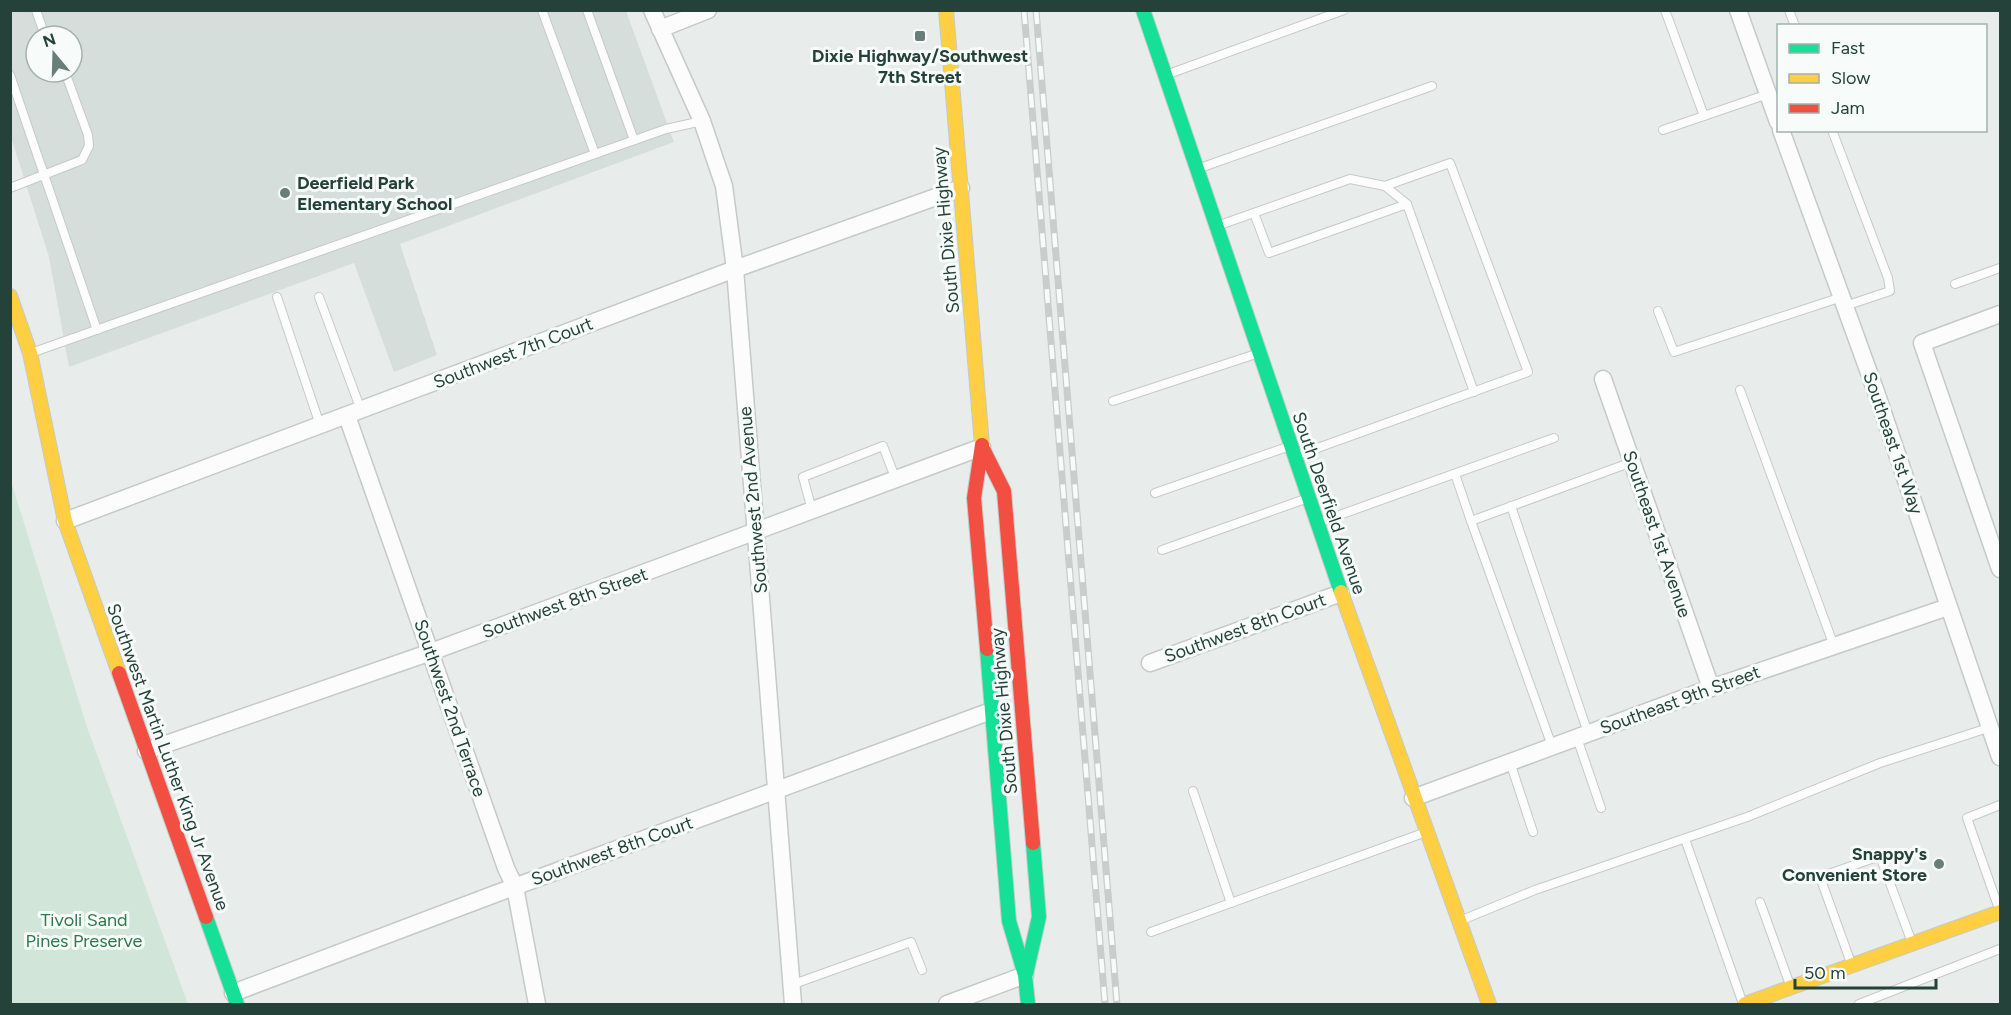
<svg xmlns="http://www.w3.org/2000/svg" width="2011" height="1015" font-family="Figtree,sans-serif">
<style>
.built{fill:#d6dedb;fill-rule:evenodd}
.green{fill:#d1e6d8}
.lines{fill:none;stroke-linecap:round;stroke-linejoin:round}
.lane-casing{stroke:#c5cac8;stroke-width:10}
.street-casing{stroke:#c5cac8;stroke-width:19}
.fast-casing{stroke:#c3cbc8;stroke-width:16}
.slow-casing{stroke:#c3cbc8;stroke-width:16}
.jam-casing{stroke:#c3cbc8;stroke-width:16}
.lane{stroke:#fcfcfc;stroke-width:8}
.street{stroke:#fcfcfc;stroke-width:16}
.fast{stroke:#16e098;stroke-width:14}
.slow{stroke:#ffcf43;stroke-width:14}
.jam{stroke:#f24e42;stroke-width:14}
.rail-casing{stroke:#c9cdcc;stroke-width:7}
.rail{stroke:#f7fbf9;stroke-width:4.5;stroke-dasharray:14;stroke-linecap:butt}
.poi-dot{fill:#697e78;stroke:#f7fbf9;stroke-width:2}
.labels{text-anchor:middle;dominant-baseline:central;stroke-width:6;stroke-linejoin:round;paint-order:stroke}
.poi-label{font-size:18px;font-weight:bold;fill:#24423a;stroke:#f7fbf9}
.street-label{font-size:18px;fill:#24423a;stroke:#f7fbf9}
.park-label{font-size:18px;fill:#2d7a4b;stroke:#f7fbf9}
</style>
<rect width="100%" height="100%" fill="#e8edeb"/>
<path class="built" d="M10,11H626L674,142L400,244L437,355L394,372L354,263L69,367L49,257L11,137ZM36,36H72V72H36Z"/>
<path class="green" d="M11,481L87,727L188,1004H11Z"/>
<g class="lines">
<g class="lane-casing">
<g id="lane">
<path d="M36,10L45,36"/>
<path d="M542,10L595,154"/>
<path d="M587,10L634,140"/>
<path d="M1665,10L1704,116"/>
<path d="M1789,10L1795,26"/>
<path d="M10,75L97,330"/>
<path d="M1166,75L1344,10"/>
<path d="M1663,130L1768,94"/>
<path d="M1832,130L1888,278L1890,291L1845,306"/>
<path d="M1200,168L1432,86"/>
<path d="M1385,186L1407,204"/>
<path d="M10,188L82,160L89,146L88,135L65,72"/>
<path d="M1254,213L1269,253L1407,204L1474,392"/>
<path d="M1217,226L1350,179L1385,186L1450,163L1528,372L1298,455"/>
<path d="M1955,284L2000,268"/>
<path d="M277,297L320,425"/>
<path d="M319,297L361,410"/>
<path d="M1658,311L1674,352L1842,297"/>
<path d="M31,353L595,154L666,129L702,121"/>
<path d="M1740,390L1834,646"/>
<path d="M1113,401L1259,353"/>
<path d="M1455,474L1471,521"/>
<path d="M1155,493L1290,446"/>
<path d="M1511,506L1588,733"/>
<path d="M812,510L803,477L883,446L896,480"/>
<path d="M1320,522L1554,438"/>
<path d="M1162,550L1308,498"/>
<path d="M1577,738L1601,808"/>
<path d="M1552,746L1471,521L1632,462"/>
<path d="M1510,762L1533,832"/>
<path d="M1193,791L1231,903"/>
<path d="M1685,839L1742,1001"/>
<path d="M1760,902L1790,985"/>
<path d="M1999,909L1967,818L2000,805"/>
<path d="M1462,920L1535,890L1747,817L1880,763L1991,727"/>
<path d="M1151,932L1426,832"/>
<path d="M1851,963L1820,877L1880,856L1911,940"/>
<path d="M791,985L911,942L922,970"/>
<path d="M1859,1004L2000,949"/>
</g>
</g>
<g class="street-casing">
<g id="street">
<path d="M652,10L702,121L724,186L735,269L793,1004"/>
<path d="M1738,10L1778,122"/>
<path d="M660,29L708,10"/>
<path d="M1781,130L1876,392L2000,757"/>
<path d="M2000,314L1922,343L2000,569"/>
<path d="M1603,379L1711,688"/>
<path d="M347,416L506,868L515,887L537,1004"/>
<path d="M65,521L735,269L961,188"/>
<path d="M1150,663L1341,593"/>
<path d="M146,751L431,652L982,447"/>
<path d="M1413,798L1711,688L1948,607"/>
<path d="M233,993L495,894L991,711"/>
<path d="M947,1004L1025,975"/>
</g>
</g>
<g class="fast-casing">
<g id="fast">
<path d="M1143,10L1341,592"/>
<path d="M987,649L1009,921L1025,975L1028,1004"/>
<path d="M206,917L237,1004"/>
<path d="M1026,974L1039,917L1033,843"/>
</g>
</g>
<g class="slow-casing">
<g id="slow">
<path d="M946,10L982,445"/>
<path d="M10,296L30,353L65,521L119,673"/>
<path d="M1341,592L1489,1004"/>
<path d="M1745,1004L2000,912"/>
</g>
</g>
<g class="jam-casing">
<g id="jam">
<path d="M982,445L974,498L987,649"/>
<path d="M982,447L1004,491L1033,843"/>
<path d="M119,673L206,917"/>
</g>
</g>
<use href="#lane" class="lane"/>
<use href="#street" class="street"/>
<use href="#fast" class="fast"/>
<use href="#slow" class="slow"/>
<use href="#jam" class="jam"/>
<g class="rail-casing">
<g id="rail">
<path d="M1024,10L1105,1004"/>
<path d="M1036,10L1117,1004"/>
</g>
</g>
<use href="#rail" class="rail"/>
</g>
<g class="poi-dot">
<rect x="914" y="30" width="12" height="12" rx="3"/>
<circle cx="285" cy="193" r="6"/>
<circle cx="1939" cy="864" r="6"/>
</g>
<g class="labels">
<g class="poi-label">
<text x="920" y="56">Dixie Highway/Southwest<tspan x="920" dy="21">7th Street</tspan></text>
<text x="297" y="183" text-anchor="start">Deerfield Park<tspan x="297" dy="21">Elementary School</tspan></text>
<text x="1927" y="854" text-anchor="end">Snappy's<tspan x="1927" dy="21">Convenient Store</tspan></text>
</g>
<g class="street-label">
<text transform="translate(946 230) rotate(-95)">South Dixie Highway</text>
<text transform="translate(513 353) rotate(-21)">Southwest 7th Court</text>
<text transform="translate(1893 443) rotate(71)">Southeast 1st Way</text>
<text transform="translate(753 500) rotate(-95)">Southwest 2nd Avenue</text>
<text transform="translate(1329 503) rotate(71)">South Deerfield Avenue</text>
<text transform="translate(1657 534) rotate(71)">Southeast 1st Avenue</text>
<text transform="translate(565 603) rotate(-20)">Southwest 8th Street</text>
<text transform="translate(1245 628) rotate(-20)">Southwest 8th Court</text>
<text transform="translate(1680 700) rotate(-20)">Southeast 9th Street</text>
<text transform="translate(450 708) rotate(71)">Southwest 2nd Terrace</text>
<text transform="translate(1004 711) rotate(-95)">South Dixie Highway</text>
<text transform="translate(168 757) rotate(70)">Southwest Martin Luther King Jr Avenue</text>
<text transform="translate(612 851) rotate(-20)">Southwest 8th Court</text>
</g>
<g class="park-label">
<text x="84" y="920">Tivoli Sand<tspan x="84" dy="21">Pines Preserve</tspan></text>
</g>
</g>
<rect width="2011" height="1015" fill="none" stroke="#24423a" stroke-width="24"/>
<rect x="1777" y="24" width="210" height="108" fill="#f7fbf9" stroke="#a3b1ad" stroke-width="1.5"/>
<rect x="1789" y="44" width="30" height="9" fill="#16e098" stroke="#a3b1ad" stroke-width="1.5"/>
<text x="1831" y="54" font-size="18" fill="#24423a">Fast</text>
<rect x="1789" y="74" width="30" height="9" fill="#ffcf43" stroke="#a3b1ad" stroke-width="1.5"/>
<text x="1831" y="84" font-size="18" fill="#24423a">Slow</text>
<rect x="1789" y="104" width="30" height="9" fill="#f24e42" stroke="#a3b1ad" stroke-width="1.5"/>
<text x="1831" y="114" font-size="18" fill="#24423a">Jam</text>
<g transform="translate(54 54) rotate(341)"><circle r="28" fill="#f7fbf9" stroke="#a3b1ad" stroke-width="1.5"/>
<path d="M0-4.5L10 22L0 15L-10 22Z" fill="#697e78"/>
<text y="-9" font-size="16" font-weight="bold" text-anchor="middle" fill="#24423a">N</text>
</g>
<path d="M1795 979v9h141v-9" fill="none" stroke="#24423a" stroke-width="3"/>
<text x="1804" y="979" font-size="18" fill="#24423a" stroke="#f7fbf9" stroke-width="4.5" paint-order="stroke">50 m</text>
</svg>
